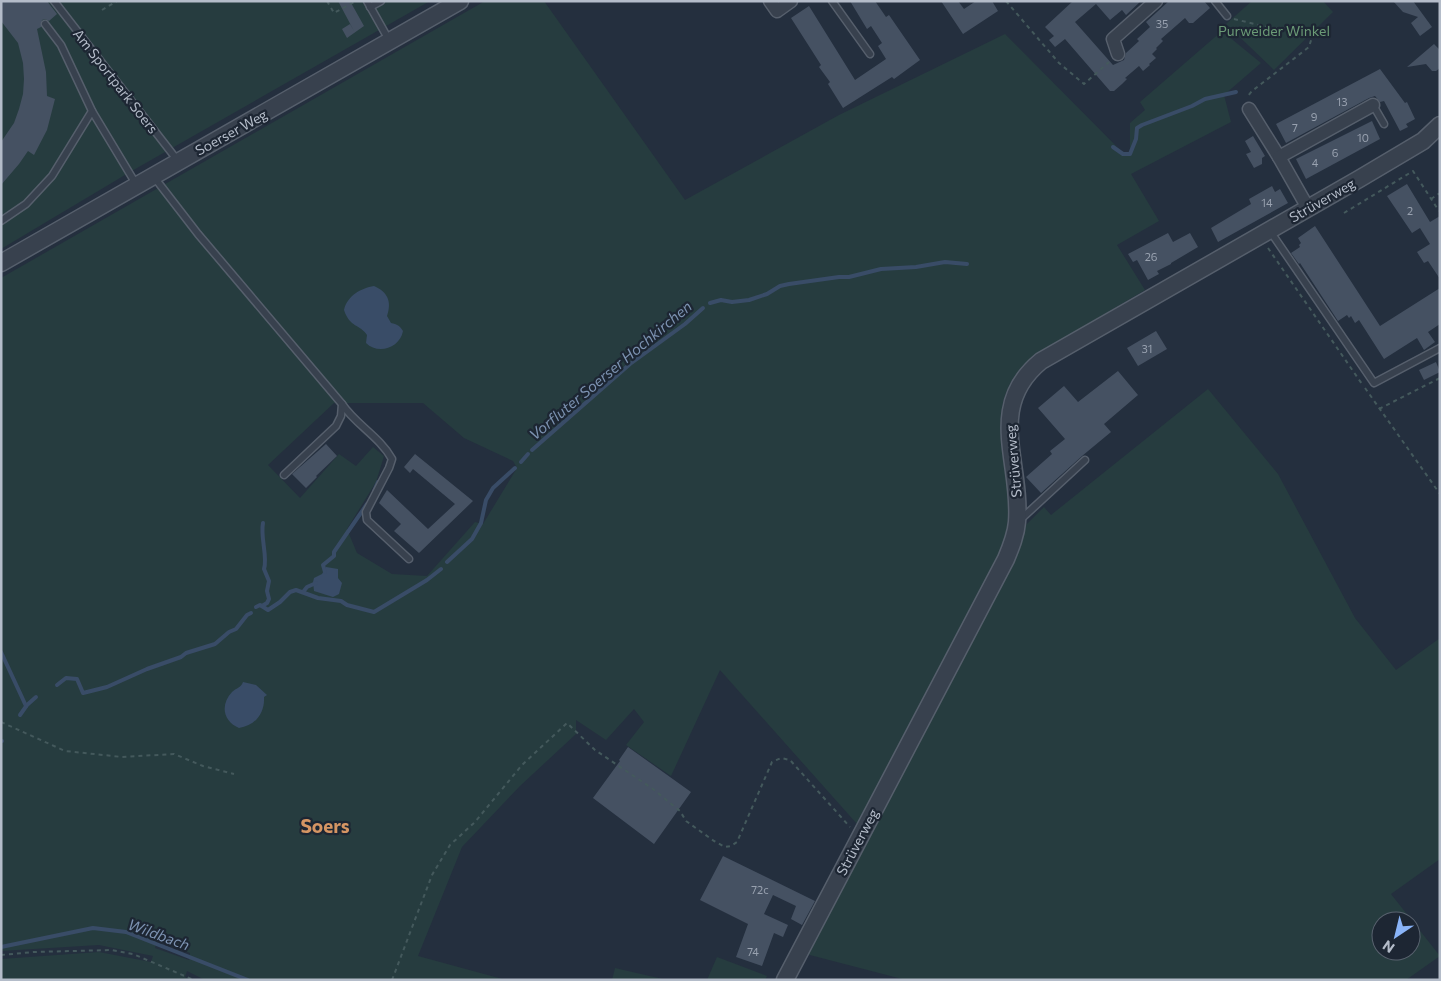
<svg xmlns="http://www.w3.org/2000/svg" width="1441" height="981" font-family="Commissioner,sans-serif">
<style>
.green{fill:#263c3f;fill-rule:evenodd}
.water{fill:#394c67}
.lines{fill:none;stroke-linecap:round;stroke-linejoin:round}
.stream{stroke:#394c67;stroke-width:4}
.building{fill:#455162}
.service-casing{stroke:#565f6c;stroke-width:9}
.minor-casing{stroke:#565f6c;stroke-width:15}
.tertiary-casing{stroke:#565f6c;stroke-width:19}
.path{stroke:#44595c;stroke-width:2;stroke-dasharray:4 4;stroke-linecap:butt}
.service{stroke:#38414e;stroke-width:6}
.minor{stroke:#38414e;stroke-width:12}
.tertiary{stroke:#38414e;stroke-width:16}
.labels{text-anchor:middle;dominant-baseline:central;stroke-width:4.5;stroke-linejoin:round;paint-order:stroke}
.number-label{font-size:11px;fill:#98a1af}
.park-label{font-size:14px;fill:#6b9a76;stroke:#1d2633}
.street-label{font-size:14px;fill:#b4bcc9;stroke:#1d2633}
.water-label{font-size:15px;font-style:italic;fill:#7c92b1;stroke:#1d2633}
.district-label{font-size:19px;font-weight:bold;fill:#d59563;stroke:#1d2633}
</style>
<rect width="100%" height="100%" fill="#242f3e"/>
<g class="green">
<path d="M1,1H430L130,172L1,249Z"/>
<path d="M485,1H544L685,200L839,115L1005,34L1123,153H1130V123L1145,110L1140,102L1222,31L1261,63L1224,95L1231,122L1131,174L1159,221L1117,245L1145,290L1034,356C976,402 1012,459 1008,520C1007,531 1004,543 1000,553L857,824L720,670L671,776L626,745L644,722L634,709L606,740L576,720V734L520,786L462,847L418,956L506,980H205L187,971L185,977L191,980H1V959L99,952L151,962L153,956L99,945L1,951V278ZM334,403H423L464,438L513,461L517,468L483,524L475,522L427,576L392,574L357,553L347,529L376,482L384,456L373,447L356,466L339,454L300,498L268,465ZM157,940L190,953L189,960L155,948Z"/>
<path d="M1252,1H1323L1333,12L1274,70L1226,24Z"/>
<path d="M1208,389L1278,474L1355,618L1396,670L1440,638V859L1391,894L1440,956L1406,980H906L806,954L1021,530L1044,507L1051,515ZM1381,921H1411V951H1381Z"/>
<path d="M717,957L767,976L765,980H707Z"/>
<path d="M615,968L667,980H612Z"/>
</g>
<g class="water">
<path d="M374,286C388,292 392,302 387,316L391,323C397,324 400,326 403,331C400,348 378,355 366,343L367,335C360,324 350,328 344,310C347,296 361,288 374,286Z"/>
<path d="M326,567L338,569V578L342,583L339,594L333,597L314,591L313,582L314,578L322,574Z"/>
<path d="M243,682L256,685L267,695L264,697C265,713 255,726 239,728C223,721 220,705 232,692C236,688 241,688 243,682Z"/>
</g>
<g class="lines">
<g class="stream">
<path d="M1113,147L1123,154H1130L1136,139L1137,128L1142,125L1192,106L1205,99L1236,92"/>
<path d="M710,303L721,300L732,302L749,300L767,294L780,286L789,284L839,277H849L881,269L916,267L945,262L967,264"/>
<path d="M532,450L630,364L685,324L703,308"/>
<path d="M521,462L528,454"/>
<path d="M374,491L378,482"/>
<path d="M447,562L472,539L481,523L486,500L493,488L515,468"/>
<path d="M325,572L323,565L334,556V552L367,504"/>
<path d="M303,592L307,587L316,583"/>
<path d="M262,606L267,603L269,599L267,591L269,581L264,569C268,557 260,537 263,523"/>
<path d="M256,607L260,605L268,610L280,602L290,592L296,590L318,598L341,601L347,605L374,612L427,580L441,569"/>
<path d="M1,652L26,706"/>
<path d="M57,685L66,678L77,679L83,693L107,687L147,669L181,657L186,653L215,644L229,632L236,629L247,615L251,613"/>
<path d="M20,715L27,705L36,697"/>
<path d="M1,741H2"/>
<path d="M1,947L93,928L126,932L248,980"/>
</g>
</g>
<g class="building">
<path d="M1,1H47L57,14L49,21L45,19L42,20L41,27L37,29L46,72L47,96L55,99L47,130L34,155L28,151L19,164L1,185V142L14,123L19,109L23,94L24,79L23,63L18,43L1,21Z"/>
<path d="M338,1H350L364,26L347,38L342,29L350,24L354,31Z"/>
<path d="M850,1H875L886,17L889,15L920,60L894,79L892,77L843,108L828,84L830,82L819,67L821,65L791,18L809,6L855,80L886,59L878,46L882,43L871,26L867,29Z"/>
<path d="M941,1H958L964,9L976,1H992L998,11L963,34Z"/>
<path d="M1073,1H1141L1126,15L1122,10L1110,20L1096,4L1075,22L1113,65L1124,60L1126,53L1139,41L1137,39L1150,27L1146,22L1169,1H1204L1210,8L1193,23H1189L1185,18L1161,39L1163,41L1156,48L1157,49L1152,54L1156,58L1149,64L1150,65L1143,71L1139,66L1125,78L1127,79L1122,84L1114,91H1110L1065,39L1055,47L1049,40L1054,36L1045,27Z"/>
<path d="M1393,1H1413L1432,27L1420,36L1411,23L1418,17L1403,12Z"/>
<path d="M1434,44L1440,50V68L1436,71H1432L1426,64L1407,67Z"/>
<path d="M1380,69L1405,103L1407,102L1415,119L1406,124L1408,127L1400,131L1384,101L1380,102L1375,96L1369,98L1286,143L1276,124Z"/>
<path d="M1372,121L1380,139L1306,179L1296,159Z"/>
<path d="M1253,136L1265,156L1262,158V164L1254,168L1246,154L1251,152L1245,141Z"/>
<path d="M1407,184L1430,222L1440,216V279L1428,261L1424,263L1417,252L1430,244L1420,228L1412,233L1387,196Z"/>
<path d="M1272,186L1275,192L1280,189L1288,203L1218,242L1211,228L1251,204L1249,199Z"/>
<path d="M1315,226L1380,326L1440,288V324L1428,332L1435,342L1424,350L1417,338L1384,359L1359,320L1355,323L1351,316L1349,318L1347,315L1338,321L1300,263L1299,264L1291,253L1300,247L1299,245L1301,243L1298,238Z"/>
<path d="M1168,233L1173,242L1190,233L1198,247L1171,263V264L1157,271L1159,274L1148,280L1137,260L1133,262L1128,254Z"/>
<path d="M1156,331L1167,349L1138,366L1127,348Z"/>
<path d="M1436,362L1440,372L1424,380L1419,370Z"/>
<path d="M1118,371L1138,395L1104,424L1111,432L1082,456L1041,493L1026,477L1052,454L1050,451L1065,439L1038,408L1064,386L1078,402Z"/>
<path d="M326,444L337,456L316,476L317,477L306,488L292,474Z"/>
<path d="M415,454L473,501L419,553L394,531L401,524L379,503L387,490L428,529L455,504L413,469L410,473L404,467Z"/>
<path d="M628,747L691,792L654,844L593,798L620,761L619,760Z"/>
<path d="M723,856L815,901L802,925L791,919L796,906L773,895L764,914L788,925L783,937L774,933L762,966L736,957L748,924L700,900Z"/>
</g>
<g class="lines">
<g class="service-casing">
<g id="service">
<path d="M54,1L178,161"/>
<path d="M367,1L389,40"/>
<path d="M832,1L870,54"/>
<path d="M1215,1L1227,16"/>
<path d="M370,7L381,1"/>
<path d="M1373,105L1384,124"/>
<path d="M92,111L136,184"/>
<path d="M154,177L198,234L342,404L341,416L336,426L284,475"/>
<path d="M1,221L26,204L52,176L92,111L61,45L45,24"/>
<path d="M1270,231L1374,383L1440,348"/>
<path d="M342,404C355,424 380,437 392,459L389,468L366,512L367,520L409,559"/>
<path d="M1020,520L1085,460"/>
</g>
</g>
<g class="minor-casing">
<g id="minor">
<path d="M770,1L777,11L791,1"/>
<path d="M1118,54L1113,39L1156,1"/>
<path d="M1249,109L1279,157"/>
<path d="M1308,208L1279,157L1373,105"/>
</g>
</g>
<g class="tertiary-casing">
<g id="tertiary">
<path d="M1,263L460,1"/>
<path d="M785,980L1006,559C1011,547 1016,535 1017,522C1022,463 985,407 1041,361L1359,179L1423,141L1440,125"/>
</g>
</g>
<g class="path">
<path d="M327,1L334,13L356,1"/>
<path d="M1006,1L1059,63L1084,84L1109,62"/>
<path d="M102,10L117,1"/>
<path d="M1234,19L1271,28L1309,29L1312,37L1309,47L1252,91L1247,97"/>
<path d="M1431,199L1440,193"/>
<path d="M1344,213L1413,171L1439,211"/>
<path d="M1268,248L1362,384"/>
<path d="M1365,388L1440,494"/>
<path d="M1379,409L1440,378"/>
<path d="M1,722L65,751L122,757L174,754L203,766L234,774"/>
<path d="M1,955L33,952L112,950L133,954L194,980"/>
<path d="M392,980L432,875L450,845L475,822L522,765L567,723L595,750L653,789L680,811L686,821L714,841L725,847L731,846L737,842L772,762L781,758L790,760L850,827"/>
</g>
<use href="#service" class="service"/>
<use href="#minor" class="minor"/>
<use href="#tertiary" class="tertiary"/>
</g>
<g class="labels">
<g class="number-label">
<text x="1162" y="23">35</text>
<text x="1342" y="101">13</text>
<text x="1314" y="116">9</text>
<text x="1295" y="127">7</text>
<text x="1363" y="137">10</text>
<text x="1335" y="152">6</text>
<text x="1315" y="162">4</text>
<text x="1267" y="202">14</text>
<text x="1410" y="210">2</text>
<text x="1151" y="256">26</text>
<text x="1147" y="348">31</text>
<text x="760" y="889">72c</text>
<text x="753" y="951">74</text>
</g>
<g class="park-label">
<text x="1274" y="30">Purweider Winkel</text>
</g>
<g class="street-label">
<text transform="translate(116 81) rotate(52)">Am Sportpark Soers</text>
<text transform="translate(231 132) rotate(-29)">Soerser Weg</text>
<text transform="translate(1322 200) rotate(-30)">Strüverweg</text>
<text transform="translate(1013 461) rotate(-95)">Strüverweg</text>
<text transform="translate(857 842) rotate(-62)">Strüverweg</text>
</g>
<g class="water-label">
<text transform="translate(610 370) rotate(-40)">Vorfluter Soerser Hochkirchen</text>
<text transform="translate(159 934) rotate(20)">Wildbach</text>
</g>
<g class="district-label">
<text x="325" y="825">Soers</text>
</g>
</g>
<rect width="1441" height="981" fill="none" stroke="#b4bcc9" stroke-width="5"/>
<g transform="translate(1396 936) rotate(215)"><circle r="24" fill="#1d2633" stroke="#59626f"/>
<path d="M0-4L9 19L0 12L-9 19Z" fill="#8ab4f8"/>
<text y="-8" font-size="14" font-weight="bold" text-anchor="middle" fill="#b4bcc9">N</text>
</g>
</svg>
